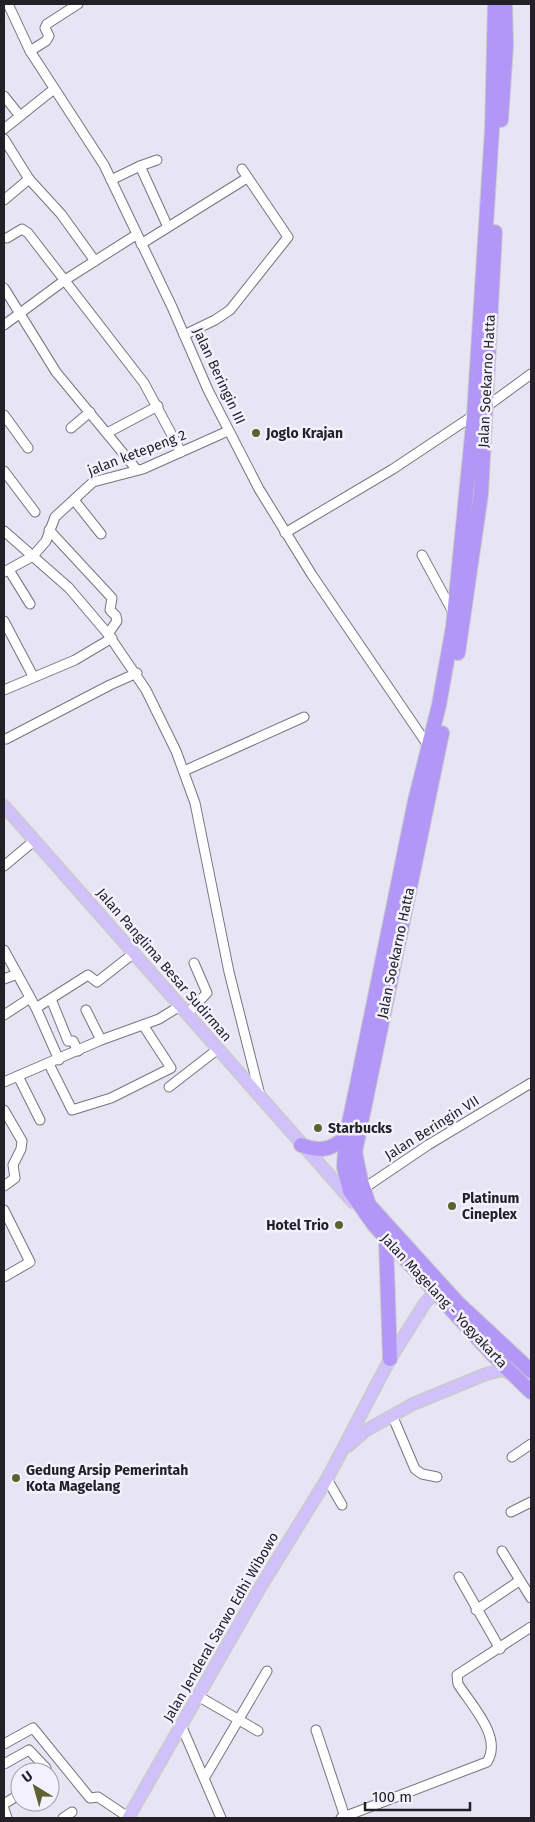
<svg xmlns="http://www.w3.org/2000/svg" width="535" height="1822" font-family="'Fira Sans',sans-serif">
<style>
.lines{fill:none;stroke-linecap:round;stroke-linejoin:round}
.minor-casing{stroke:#777481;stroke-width:11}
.major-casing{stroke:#cacacb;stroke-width:14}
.highway-casing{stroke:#cacacb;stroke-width:16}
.minor{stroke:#fff;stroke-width:9}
.major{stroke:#d1c1fa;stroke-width:11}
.highway{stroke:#b297f6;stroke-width:14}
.poi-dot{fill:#5e622f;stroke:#f4f1fe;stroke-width:2}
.labels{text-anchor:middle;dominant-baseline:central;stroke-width:5;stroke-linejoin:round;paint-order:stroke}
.street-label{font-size:14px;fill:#232127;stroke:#f4f1fe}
.poi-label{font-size:14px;font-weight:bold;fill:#232127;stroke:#f4f1fe;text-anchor:start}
</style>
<rect width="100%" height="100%" fill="#e7e4f3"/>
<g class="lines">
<g class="minor-casing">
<g id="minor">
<path d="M8,4L30,51L104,165L172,307L208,390L259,489L312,575L429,747"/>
<path d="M30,51L46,41L49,36L45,28L47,24L78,4"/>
<path d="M4,96L20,116"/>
<path d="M4,129L54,89"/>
<path d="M4,139L29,179"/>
<path d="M140,166L157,160"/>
<path d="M111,180L140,166L167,225"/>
<path d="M4,200L29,179L61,214L95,261"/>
<path d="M7,238L22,229L28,233L144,383L181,452"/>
<path d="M141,244L247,178"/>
<path d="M4,288L56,372L137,470"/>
<path d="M4,325L65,280L136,235"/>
<path d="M184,335L215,320L230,310L288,237L242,169"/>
<path d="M486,407L531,374"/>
<path d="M4,415L28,448"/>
<path d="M71,428L90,412"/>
<path d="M107,433L158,406"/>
<path d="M4,471L35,512"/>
<path d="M74,500L101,534"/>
<path d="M49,530L112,598L110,610L116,616L117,621L108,634"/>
<path d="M4,531L69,588L108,634L146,690L176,751L195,803L229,972L260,1095"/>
<path d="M285,533L393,469L474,415"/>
<path d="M422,555L454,614"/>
<path d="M9,570L30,604"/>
<path d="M4,572L33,556L46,541L55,517L93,482L143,469L228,431"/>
<path d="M4,621L33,676"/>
<path d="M4,690L75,660L112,638"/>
<path d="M6,739L110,685L137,673"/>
<path d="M184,771L304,717"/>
<path d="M4,866L35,840"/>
<path d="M4,950L36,1008L59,1060"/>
<path d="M4,979L17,974"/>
<path d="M51,999L68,1041H73L78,1051"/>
<path d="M36,1008L88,975L97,982L134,953"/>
<path d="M86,1010L101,1040"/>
<path d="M187,1014L207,993L194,963"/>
<path d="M4,1015L30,998"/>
<path d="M49,1064L72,1110L111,1098L171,1068L143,1025"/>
<path d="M18,1076L40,1120"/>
<path d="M4,1082L101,1040L159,1019L180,1006"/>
<path d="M169,1087L218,1049"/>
<path d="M4,1110L22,1141L21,1149L13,1165L15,1178L4,1186"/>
<path d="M360,1191L428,1145L531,1083"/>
<path d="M4,1210L30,1262L4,1277"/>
<path d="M392,1415L415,1469L422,1474L437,1477"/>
<path d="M512,1457L531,1444"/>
<path d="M327,1479L342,1505"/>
<path d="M511,1512L531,1502"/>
<path d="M502,1551L531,1598"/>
<path d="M459,1577L500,1649"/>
<path d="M476,1610L519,1581"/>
<path d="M198,1696L258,1731"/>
<path d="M181,1725L221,1818"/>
<path d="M316,1730L345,1817"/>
<path d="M4,1744L33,1728L90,1798L98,1797L128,1817"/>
<path d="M4,1764L29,1750L46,1768L45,1772"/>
<path d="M205,1777L267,1671"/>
<path d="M4,1804L20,1794"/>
<path d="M4,1809L7,1818"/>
<path d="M63,1818L72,1812"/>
<path d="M341,1818L487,1762C503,1737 471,1705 458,1684L457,1675L531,1627"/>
</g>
</g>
<g class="major-casing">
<g id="major">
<path d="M4,806L353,1202"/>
<path d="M348,1446L365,1431L413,1404L486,1374L502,1370L512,1374"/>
<path d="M128,1818L261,1586L327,1479L390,1359L425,1303L441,1286"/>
</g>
</g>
<g class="highway-casing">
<g id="highway">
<path d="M495,4L492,130L474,415L453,627L439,705L415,801L358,1080L346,1137L344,1167L350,1191L374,1225L492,1354L531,1392"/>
<path d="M501,120L506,46L505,4"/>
<path d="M458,653L481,494L495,232"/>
<path d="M442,733L355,1152L361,1181L369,1205L457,1302L531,1371"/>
<path d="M301,1145C320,1152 331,1150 346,1137"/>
<path d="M386,1240L390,1359"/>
</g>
</g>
<use href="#minor" class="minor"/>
<use href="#major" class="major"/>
<use href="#highway" class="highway"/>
</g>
<g class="poi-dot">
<circle cx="256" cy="433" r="5"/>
<circle cx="318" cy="1128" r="5"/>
<circle cx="452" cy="1206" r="5"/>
<circle cx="339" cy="1225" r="5"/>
<circle cx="16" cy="1478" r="5"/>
</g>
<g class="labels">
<g class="street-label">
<text transform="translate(219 376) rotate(65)">Jalan Beringin III</text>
<text transform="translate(487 381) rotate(-87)">Jalan Soekarno Hatta</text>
<text transform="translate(137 453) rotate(-21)">jalan ketepeng 2</text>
<text transform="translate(396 953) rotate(-78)">Jalan Soekarno Hatta</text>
<text transform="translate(164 965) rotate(49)">Jalan Panglima Besar Sudirman</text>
<text transform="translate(432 1128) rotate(-32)">Jalan Beringin VII</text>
<text transform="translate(444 1301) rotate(47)">Jalan Magelang - Yogyakarta</text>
<text transform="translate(221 1627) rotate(-60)">Jalan Jenderal Sarwo Edhi Wibowo</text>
</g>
<g class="poi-label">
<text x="266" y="433">Joglo Krajan</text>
<text x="328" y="1128">Starbucks</text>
<text x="462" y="1198">Platinum<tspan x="462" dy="16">Cineplex</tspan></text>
<text x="329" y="1225" text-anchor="end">Hotel Trio</text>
<text x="26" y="1470">Gedung Arsip Pemerintah<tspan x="26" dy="16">Kota Magelang</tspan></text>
</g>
</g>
<rect width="535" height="1822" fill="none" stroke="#232127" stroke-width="10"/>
<g transform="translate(35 1787) rotate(323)"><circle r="24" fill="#f4f1fe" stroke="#a09ea8"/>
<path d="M0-4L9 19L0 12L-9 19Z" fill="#5e622f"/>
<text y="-8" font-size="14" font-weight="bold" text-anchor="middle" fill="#232127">U</text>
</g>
<path d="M365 1802v8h105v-8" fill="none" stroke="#232127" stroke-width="2.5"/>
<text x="372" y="1802" font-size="15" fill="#232127" stroke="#f4f1fe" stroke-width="4" paint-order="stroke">100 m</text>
</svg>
